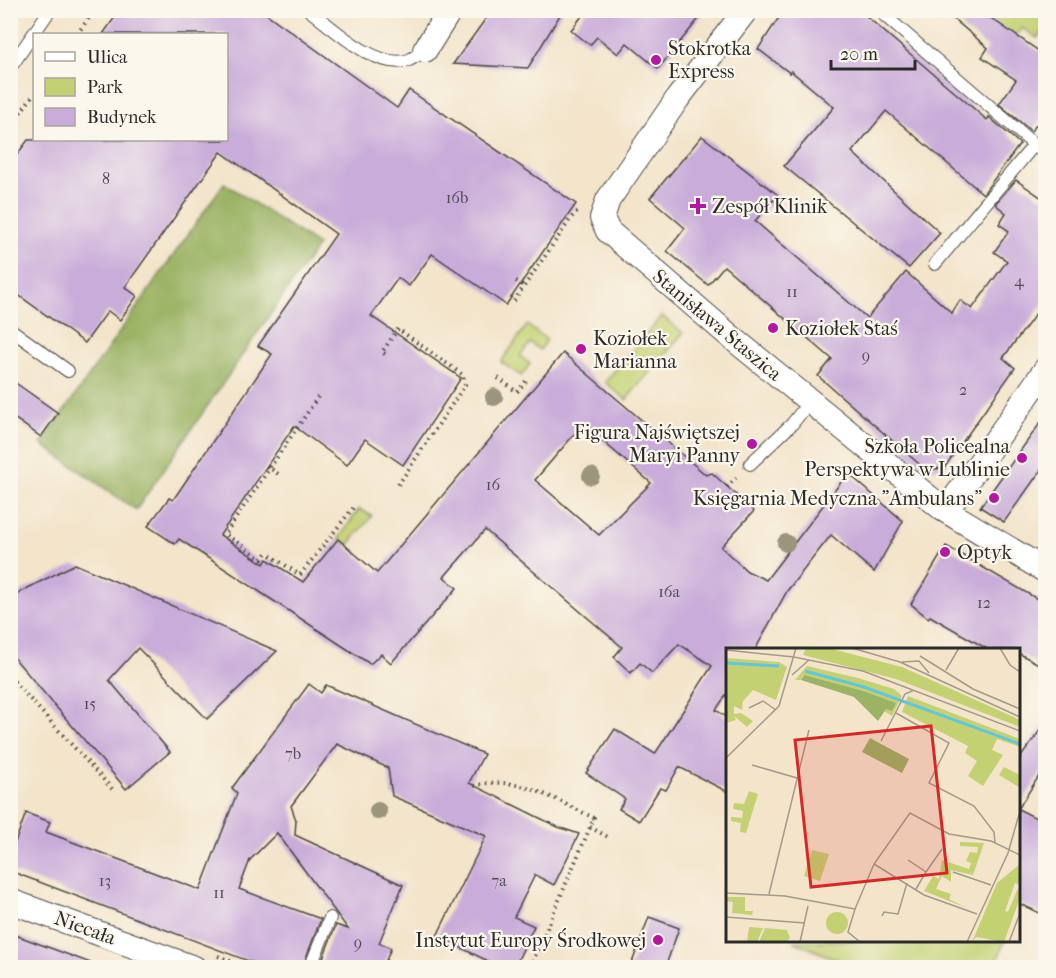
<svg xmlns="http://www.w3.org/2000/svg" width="1056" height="978" font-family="'IM FELL French Canon',serif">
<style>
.green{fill:#c4d173;stroke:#787e4f;stroke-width:1.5}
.forest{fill:#9bb365;stroke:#636f48;stroke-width:1.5}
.building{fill:#c9acd9;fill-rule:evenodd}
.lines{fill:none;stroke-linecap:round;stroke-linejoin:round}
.service-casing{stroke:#494743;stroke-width:14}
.minor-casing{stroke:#494743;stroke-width:26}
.path{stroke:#494743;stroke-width:4;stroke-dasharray:1.5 4.5;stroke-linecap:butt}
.service{stroke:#fff;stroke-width:12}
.minor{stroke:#fff;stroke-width:24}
.tree{fill:#9a957c}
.poi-dot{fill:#b5179e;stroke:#fbf7ec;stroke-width:2}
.labels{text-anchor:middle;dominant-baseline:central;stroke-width:4.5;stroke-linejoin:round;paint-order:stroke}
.number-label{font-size:16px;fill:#524b56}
.poi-label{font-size:20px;fill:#2b2b2b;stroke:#fbf7ec;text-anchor:start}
.street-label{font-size:20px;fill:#2b2b2b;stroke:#fbf7ec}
.inset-river{fill:none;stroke:#61c5df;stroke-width:3}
.inset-road{fill:none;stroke:#a39a8a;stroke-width:1.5}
.view{fill:#d62828;fill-opacity:0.15;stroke:#d62828;stroke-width:3}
.inset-edge{fill:none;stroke:#2b2b2b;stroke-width:3}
</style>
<rect width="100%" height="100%" fill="#fbf7ec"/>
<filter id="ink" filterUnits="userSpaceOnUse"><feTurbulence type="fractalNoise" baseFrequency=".0167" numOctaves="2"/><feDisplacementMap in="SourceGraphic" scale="12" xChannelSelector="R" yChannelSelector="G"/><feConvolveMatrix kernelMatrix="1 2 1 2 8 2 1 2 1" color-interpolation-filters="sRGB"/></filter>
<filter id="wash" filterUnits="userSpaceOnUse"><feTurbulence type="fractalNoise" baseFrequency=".008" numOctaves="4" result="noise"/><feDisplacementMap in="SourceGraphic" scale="24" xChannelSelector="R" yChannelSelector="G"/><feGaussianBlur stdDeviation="1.35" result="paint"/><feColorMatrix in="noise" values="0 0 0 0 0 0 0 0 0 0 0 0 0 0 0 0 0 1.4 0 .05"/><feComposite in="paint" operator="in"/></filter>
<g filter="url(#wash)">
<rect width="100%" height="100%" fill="#f3e4ca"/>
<g class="green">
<path d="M970,11H1045V30L1037,38L1022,28L1017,36L973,34L964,28Z"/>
<path d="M662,316L683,333L626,400L605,382Z"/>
<path d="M527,325L547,340L540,350L530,343L520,356L530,364L521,376L501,362Z"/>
<path d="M359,509L372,516L348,545L339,538Z"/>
<path d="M793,941H1005L994,968L854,967Z"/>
</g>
<path class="forest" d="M224,183L318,245L136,510L41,444Z"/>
<g id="blocks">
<g class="building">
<path d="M120,10H261L397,108L409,90L576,204L506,305L432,254L409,286L398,278L371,316L461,378L403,465L365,439L347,465L294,426L220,535L264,564L267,559L303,582L338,539L377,573L563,353L706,475L712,473L754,511L721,547L747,571L766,580L848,473L903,521L874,572L831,535L787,591L755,650H728V692L716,710L728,718V792L679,767L666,790L660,788L639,821L619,809L625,799L586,773L615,729L655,754L712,666L679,644L652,673L640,663L631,673L614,657L622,647L485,530L444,577L457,588L391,663L381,654L370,664L179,539L175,544L148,526L169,498L173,500L272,354L258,346L336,234L221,152L125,287L137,296L120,320L108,311L85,343L10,289V164L28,140H226V34H103ZM583,424L651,483L599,535L535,480Z"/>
<path d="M492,10H563L528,68L453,64Z"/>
<path d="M587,10H706L658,69L627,43L618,54L597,37L590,45L571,30Z"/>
<path d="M784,10H859L987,120L989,117L1020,144L983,194L886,111L852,152L940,233L909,268L784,166L834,107L791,71L790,73L758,49Z"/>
<path d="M943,10H979L1046,56V114L1031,131L999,104L1016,80L982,57L988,48Z"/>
<path d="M702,136L778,195L755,221L867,318L906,272L952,313L960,300L972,309L1007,261L994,252L1009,231L999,224L1006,213L995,204L1016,180L1046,201V300L1003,358L1015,368L944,468L926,470L818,376L832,359L724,266L708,285L667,251L685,228L650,198Z"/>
<path d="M10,379L58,413L41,437L10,415Z"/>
<path d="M1046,415V463L1004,522L980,507Z"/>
<path d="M946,546L1046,604V668L1018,653V650H989L930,616L928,618L911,604Z"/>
<path d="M75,564L277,651L207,719L138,648L109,680L170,752L126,789L10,653V600L22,591Z"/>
<path d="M309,684L321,693L326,685L484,754L469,783L558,827L579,834L554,885L535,875L514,917L534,926L514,968H502L437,936L486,836L392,796L388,768L337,744L291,806L296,820L295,835L403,885L379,943L391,948L383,968H319L336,925L348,929L277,833L250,860L239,889L321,919L302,968H267L10,871V856L26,813L50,822L46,832L200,890L237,793L232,788Z"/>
<path d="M1046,722V765L1018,809V761Z"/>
<path d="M1018,809L1046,823V916L1018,903Z"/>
<path d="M649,917L679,928L665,968H630Z"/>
<path d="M10,933L96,965V968H10Z"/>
</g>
</g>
</g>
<g filter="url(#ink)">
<use href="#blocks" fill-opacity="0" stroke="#494743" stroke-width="1.5"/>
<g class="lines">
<g class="service-casing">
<g id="service">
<path d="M309,10C333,28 377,71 409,60C414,58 420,53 425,50"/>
<path d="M885,16L1038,148"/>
<path d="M10,68L50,10"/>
<path d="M935,264L1034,145L1046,154"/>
<path d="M10,329L68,371"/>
<path d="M750,464L792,424L810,401"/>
<path d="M310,968L330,918"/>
</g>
</g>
<g class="minor-casing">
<g id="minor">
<path d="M746,10L678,98L608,200L602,218L608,231L731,337L943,509L1046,571"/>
<path d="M425,50L450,10"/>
<path d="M943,509L955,498L1046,369"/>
<path d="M10,901L194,968"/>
</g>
</g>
<g class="path">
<path d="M77,34L95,10"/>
<path d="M10,127L34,94"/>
<path d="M516,281L524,286"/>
<path d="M514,301L574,214L578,212"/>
<path d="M385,354L382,352L398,329L463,375L465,385L398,485"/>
<path d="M498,378L517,392L527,380"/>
<path d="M318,397L225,534L262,559L267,553L300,575L353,508"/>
<path d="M267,466L281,476"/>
<path d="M727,487L736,478"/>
<path d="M10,677L113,790"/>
<path d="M474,786C515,773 558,801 594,818L530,968"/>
<path d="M590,827L608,837"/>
<path d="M218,956L248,968"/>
</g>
<use href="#service" class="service"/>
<use href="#minor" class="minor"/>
</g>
<g class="tree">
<circle cx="494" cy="397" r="9"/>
<circle cx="591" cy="476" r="9"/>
<circle cx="786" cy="543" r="9"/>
<circle cx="378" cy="811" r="9"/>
</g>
</g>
<g class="poi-dot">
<circle cx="656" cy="60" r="6"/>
<path d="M695 197h6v6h6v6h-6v6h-6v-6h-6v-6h6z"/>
<circle cx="773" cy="328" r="6"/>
<circle cx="581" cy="349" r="6"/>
<circle cx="752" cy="444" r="6"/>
<circle cx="1022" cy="458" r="6"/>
<circle cx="994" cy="498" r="6"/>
<circle cx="945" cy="552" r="6"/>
<circle cx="658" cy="940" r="6"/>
</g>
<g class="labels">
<g class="number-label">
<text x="106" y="178">8</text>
<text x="457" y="197">16b</text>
<text x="1019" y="280">4</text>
<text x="792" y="291">11</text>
<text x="866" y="355">9</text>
<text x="963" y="389">2</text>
<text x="493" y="484">16</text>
<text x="669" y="591">16a</text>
<text x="984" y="602">12</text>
<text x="90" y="703">15</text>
<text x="293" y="753">7b</text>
<text x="105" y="880">13</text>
<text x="499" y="880">7a</text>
<text x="219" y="892">11</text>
<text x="358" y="942">9</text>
</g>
<g class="poi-label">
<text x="668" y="48">Stokrotka<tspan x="668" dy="23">Express</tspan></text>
<text x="712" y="206">Zespół Klinik</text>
<text x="785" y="328">Koziołek Staś</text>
<text x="593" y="338">Koziołek<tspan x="593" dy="23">Marianna</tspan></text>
<text x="740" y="432" text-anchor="end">Figura Najświętszej<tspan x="740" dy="23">Maryi Panny</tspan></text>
<text x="1010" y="446" text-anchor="end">Szkoła Policealna<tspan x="1010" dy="23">Perspektywa w Lublinie</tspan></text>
<text x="982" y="498" text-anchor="end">Księgarnia Medyczna "Ambulans"</text>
<text x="957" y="552">Optyk</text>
<text x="646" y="940" text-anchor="end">Instytut Europy Środkowej</text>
</g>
<g class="street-label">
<text transform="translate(717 325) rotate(40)">Stanisława Staszica</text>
<text transform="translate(85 928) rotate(20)">Niecała</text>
</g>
</g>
<g transform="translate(726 648)">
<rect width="294" height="294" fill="#f3e4ca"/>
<path d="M80,0H102L176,19L294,72V79L170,31L77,7ZM0,10L53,14L61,19L50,52L27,42L17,53L16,62L8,58V66L15,65L27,73L21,79L8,68L10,72L0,75ZM81,18L132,30L168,41L176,48L166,68L158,63L169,55L77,27L75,32H69ZM182,48L294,91V99L271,91L266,102L277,107L257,138L242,128L251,113L239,105L242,98L176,64ZM278,119L294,127L293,139L273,127ZM23,143L32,146L20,185L14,184L15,175L5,173V169L16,170L17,163L7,161L8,155L18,156ZM234,194L258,195L247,227L225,222V234L216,228L210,241L225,246L223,251L241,260L198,243L207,228L213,231L216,212L243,221L245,215L240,213L244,204L251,205L252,199L234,198ZM86,202L103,206L94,233L78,228ZM294,216V237L289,235L279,263L282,264L292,240L294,250L278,294L250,289L246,294L271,235ZM0,249H19V263H27L26,267L6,265L7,254L0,253ZM100 275a11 11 0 1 1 22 0a11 11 0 1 1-22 0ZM23,279L37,280L31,294H21ZM39,280L61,282L64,290L60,294H33Z" fill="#c4d173"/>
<path d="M78,27L137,43L170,55L166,63L160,61L152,73L128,49L75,32ZM144,90L183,111L176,125L136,104Z" fill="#9bb365"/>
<path class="inset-river" d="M0,15L53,18M79,23L138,39L294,96"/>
<path class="inset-road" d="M126,0L174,14L294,69M274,0L284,17L294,24M0,2L68,9L137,23L294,83M194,8L247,41L294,61M176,14L193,13L203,25M220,22L233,0M66,27L83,12M23,60L37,53L50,62M170,65L223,95L203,135L248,158L268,184L269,195M155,93L179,46L188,42M0,110L53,58L70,0M26,117L71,130M182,212L200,224L190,241M148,216L198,247L251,266M200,224L216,201M227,224L265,237M0,245L59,248L129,261M43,246L83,82M156,268L158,264L172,266L181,235M0,269L79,275M74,294L82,258M134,294L122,284L129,261L148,216L184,165L223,186L265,193L294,207M241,294L282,205L294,163M283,294L294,265"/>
<path class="view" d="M205,78L221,225L85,239L69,92Z"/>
<rect width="294" height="294" class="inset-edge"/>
</g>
<rect width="1056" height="978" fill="none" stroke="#fbf7ec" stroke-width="36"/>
<rect x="33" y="33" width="195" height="108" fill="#fbf7ec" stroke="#a8a59f" stroke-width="1.5"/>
<rect x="45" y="52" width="30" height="9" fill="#ffffff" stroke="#a8a59f" stroke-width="1.5"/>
<text x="87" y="63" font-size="18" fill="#2b2b2b">Ulica</text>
<rect x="45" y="78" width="30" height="18" fill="#c4d173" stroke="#a8a59f" stroke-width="1.5"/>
<text x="87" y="93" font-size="18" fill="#2b2b2b">Park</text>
<rect x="45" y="108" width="30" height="18" fill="#c9acd9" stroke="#a8a59f" stroke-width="1.5"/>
<text x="87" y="123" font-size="18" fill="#2b2b2b">Budynek</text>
<path d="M831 60v9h84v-9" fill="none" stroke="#2b2b2b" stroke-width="3"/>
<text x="840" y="60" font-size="18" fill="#2b2b2b" stroke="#fbf7ec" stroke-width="4.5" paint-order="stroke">20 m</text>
</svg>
